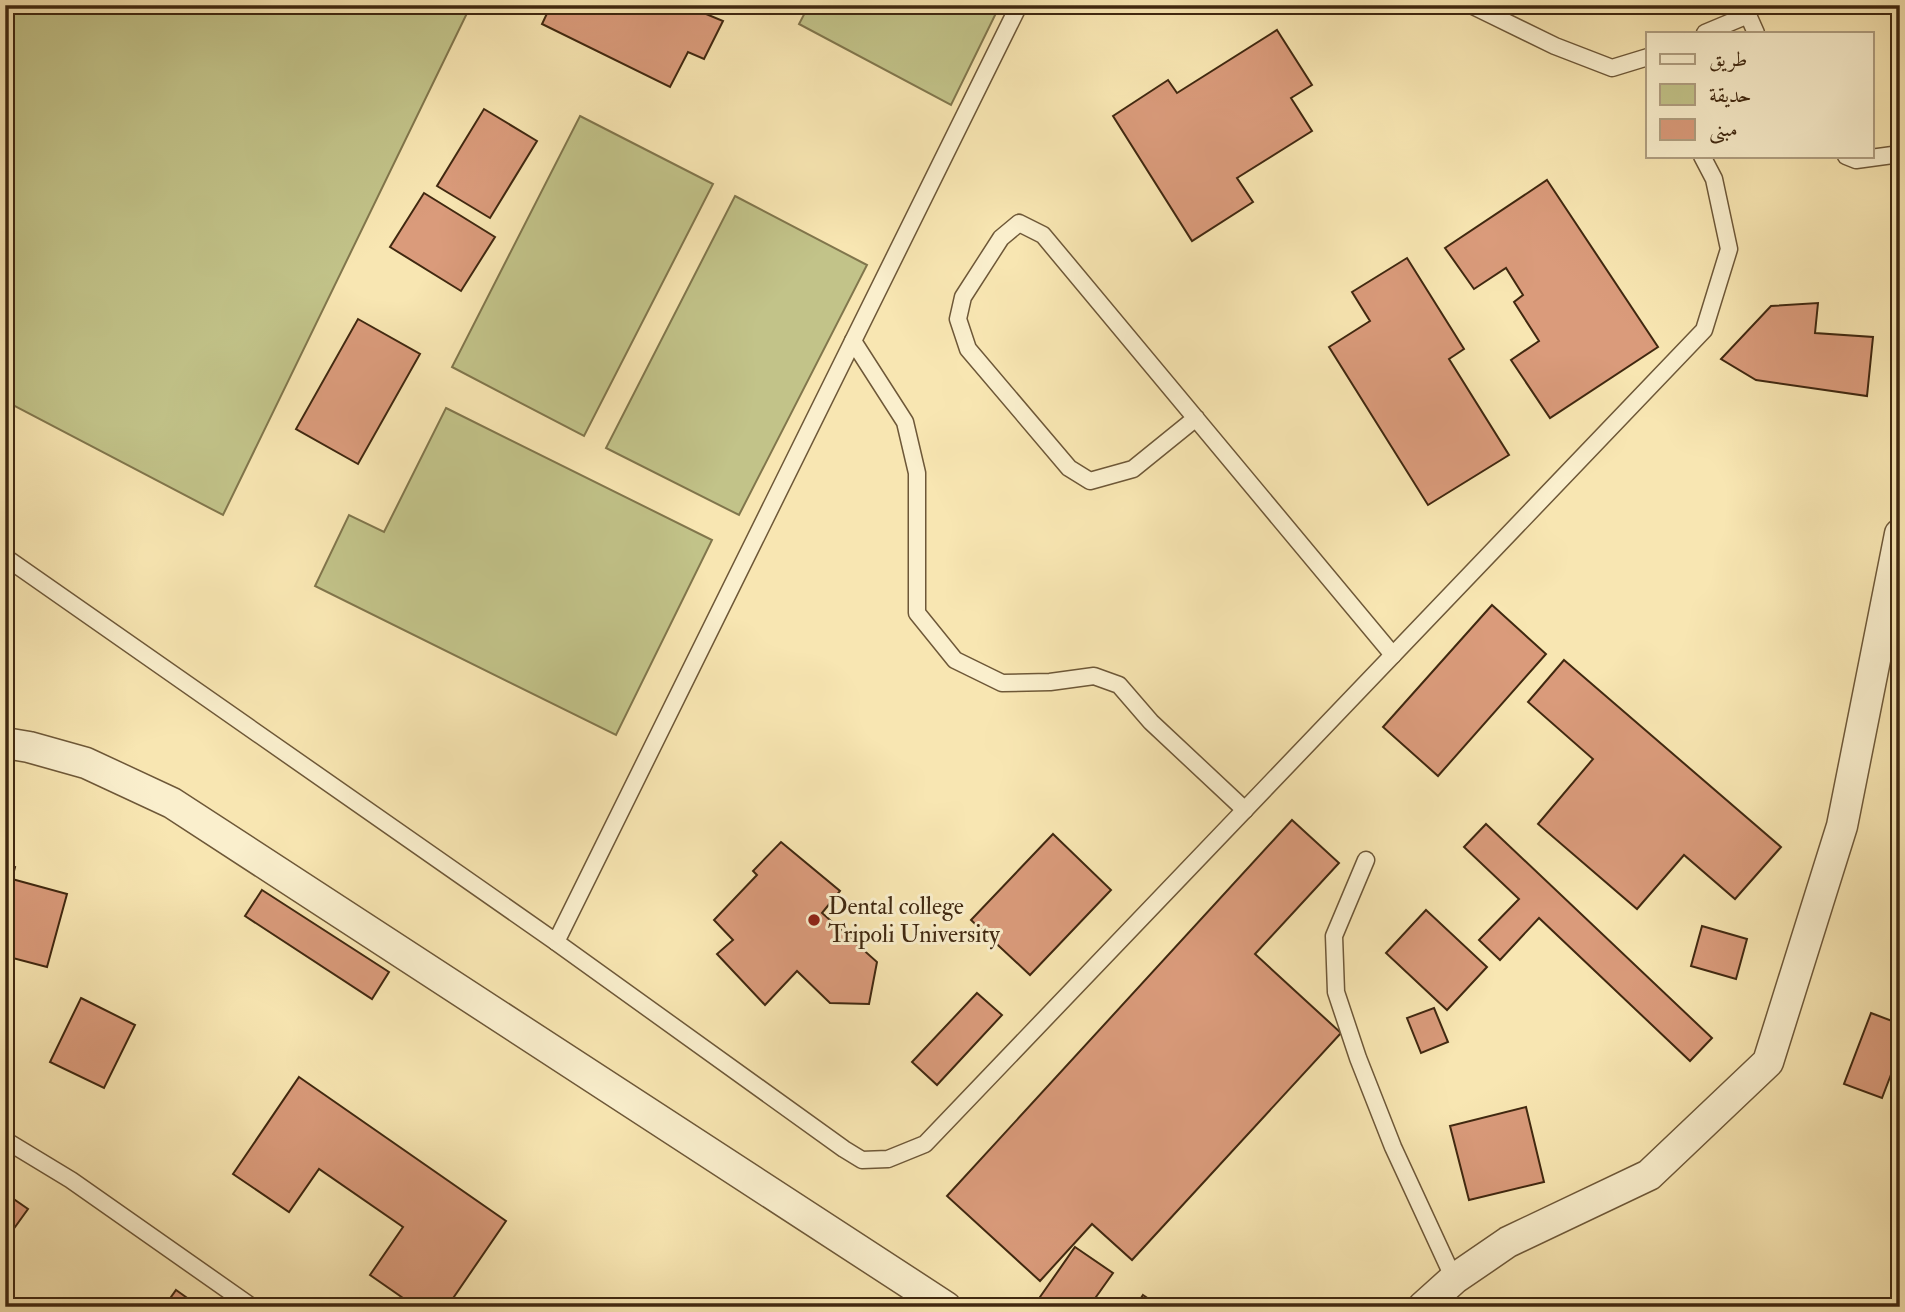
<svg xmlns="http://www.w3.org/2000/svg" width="1905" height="1312" font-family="'IM FELL Double Pica',Amiri,serif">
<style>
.green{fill:#c2c389;stroke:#81764c;stroke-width:2}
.building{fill:#da9b7b;stroke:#402810;stroke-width:2}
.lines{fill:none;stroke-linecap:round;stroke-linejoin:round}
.lane-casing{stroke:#6e5838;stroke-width:19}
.street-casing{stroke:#6e5838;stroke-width:33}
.lane{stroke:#faefcd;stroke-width:16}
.street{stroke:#faefcd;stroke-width:30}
.poi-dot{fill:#8f2418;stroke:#faefcd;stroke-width:2.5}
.labels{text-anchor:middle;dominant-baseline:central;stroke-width:6;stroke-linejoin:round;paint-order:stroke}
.poi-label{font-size:24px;fill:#402810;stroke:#faefcd;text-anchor:start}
</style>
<rect width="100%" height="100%" fill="#f8e6b2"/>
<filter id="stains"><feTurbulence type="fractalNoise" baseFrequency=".00286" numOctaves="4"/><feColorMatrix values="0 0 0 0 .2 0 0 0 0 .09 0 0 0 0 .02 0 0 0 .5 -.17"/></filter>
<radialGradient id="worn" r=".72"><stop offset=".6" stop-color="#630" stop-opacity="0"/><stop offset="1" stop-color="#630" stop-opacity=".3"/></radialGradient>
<g class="green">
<path d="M5,5H471L223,515L5,401Z"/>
<path d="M809,5H1000L951,105L799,24Z"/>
<path d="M580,116L713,184L584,436L452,367Z"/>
<path d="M735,196L867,265L739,515L606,448Z"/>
<path d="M446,408L712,540L616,735L315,586L349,515L384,532Z"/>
</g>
<g class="building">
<path d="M551,5H711L706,14L723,21L704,59L688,52L670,87L542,24Z"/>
<path d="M1277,30L1312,85L1291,98L1312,131L1237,178L1253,202L1192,241L1113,116L1168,80L1177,93Z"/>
<path d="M484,109L537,141L490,218L437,186Z"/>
<path d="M1547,180L1658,347L1550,418L1511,360L1539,341L1514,302L1523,295L1506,268L1474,289L1445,248Z"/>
<path d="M424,193L495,237L461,291L390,247Z"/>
<path d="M1407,258L1464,349L1449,359L1509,455L1428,505L1329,347L1370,321L1352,292Z"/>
<path d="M1818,303L1815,333L1873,337L1867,396L1756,380L1721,359L1771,306Z"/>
<path d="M358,319L420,354L358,464L296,429Z"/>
<path d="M1492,605L1546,654L1438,776L1383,727Z"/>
<path d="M1564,660L1781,847L1735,899L1684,855L1637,909L1538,824L1593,759L1528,702Z"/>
<path d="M1292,820L1339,863L1255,954L1341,1033L1132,1260L1092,1224L1040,1281L947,1196Z"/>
<path d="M1486,824L1712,1038L1690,1061L1539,918L1500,960L1479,940L1519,899L1464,847Z"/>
<path d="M1053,834L1111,890L1030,975L971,920Z"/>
<path d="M781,842L840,891L822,913L877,962L869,1004L830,1003L797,971L765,1005L717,954L733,940L714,920L757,875L753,871Z"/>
<path d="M5,865L15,867L12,879L67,894L47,967L5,956Z"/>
<path d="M262,890L389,972L372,999L245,916Z"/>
<path d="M1426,910L1487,967L1447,1010L1386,953Z"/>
<path d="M1702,926L1747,939L1736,979L1691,966Z"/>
<path d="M977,993L1002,1015L937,1085L912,1062Z"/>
<path d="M81,998L135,1025L104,1088L50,1062Z"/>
<path d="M1434,1008L1448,1042L1421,1053L1407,1018Z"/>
<path d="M1871,1013L1900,1024V1051L1882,1098L1844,1084Z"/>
<path d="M299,1077L506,1221L447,1307H416L370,1275L403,1227L319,1169L289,1212L233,1174Z"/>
<path d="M1526,1107L1544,1182L1469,1200L1450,1126Z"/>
<path d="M5,1193L28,1209L5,1241Z"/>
<path d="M1075,1247L1113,1273L1096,1297L1110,1307H1053L1040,1297Z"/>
<path d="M176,1290L200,1307H164Z"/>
<path d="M1143,1295L1161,1307H1135Z"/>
</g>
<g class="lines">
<g class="lane-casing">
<g id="lane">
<path d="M1471,5L1555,46L1612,68L1648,57"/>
<path d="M1748,15L1756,33"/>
<path d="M1705,33L1748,15L1745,5"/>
<path d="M1846,156L1856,160L1900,154"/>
<path d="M853,341L905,422L917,473V613L955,660L1002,683L1050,682L1094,676L1119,685L1151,722L1245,810"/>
<path d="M1196,418L1133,469L1090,481L1069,468L968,349L958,319L963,297L1001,238L1019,223L1043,235L1393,655"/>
<path d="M5,557L556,942L1019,5"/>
<path d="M1366,860L1334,936L1336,992L1358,1058L1393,1147L1454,1279"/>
<path d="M556,942L844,1149L862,1160L888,1159L925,1144L1704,330L1729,249L1714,179L1702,156"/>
<path d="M5,1140L71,1180L252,1307"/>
</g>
</g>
<g class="street-casing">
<g id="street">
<path d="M5,743L29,747L86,763L172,803L946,1307"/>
<path d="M1423,1307L1454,1279L1508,1242L1649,1175L1768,1062L1842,826L1900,534"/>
</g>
</g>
<use href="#lane" class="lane"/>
<use href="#street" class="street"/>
</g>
<circle class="poi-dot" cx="814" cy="920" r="7"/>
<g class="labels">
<g class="poi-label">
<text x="828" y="906">Dental college<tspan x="828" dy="28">Tripoli University</tspan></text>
</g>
</g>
<rect width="1905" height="1312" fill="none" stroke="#f8e6b2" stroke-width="28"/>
<rect x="7" y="7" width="1891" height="1298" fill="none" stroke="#402810" stroke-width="3.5"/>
<rect x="14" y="14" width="1877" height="1284" fill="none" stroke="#402810" stroke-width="2"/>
<rect x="1646" y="32" width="228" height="126" fill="#faefcd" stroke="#b09f81" stroke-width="2"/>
<rect x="1660" y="54" width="35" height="10" fill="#faefcd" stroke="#b09f81" stroke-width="2"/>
<text x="1709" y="66" font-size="21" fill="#402810">طريق</text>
<rect x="1660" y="84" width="35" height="21" fill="#c2c389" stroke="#b09f81" stroke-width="2"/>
<text x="1709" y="102" font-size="21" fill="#402810">حديقة</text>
<rect x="1660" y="119" width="35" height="21" fill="#da9b7b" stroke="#b09f81" stroke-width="2"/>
<text x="1709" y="136" font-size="21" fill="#402810">مبنى</text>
<rect width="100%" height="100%" filter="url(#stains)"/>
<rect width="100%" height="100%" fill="url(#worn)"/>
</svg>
